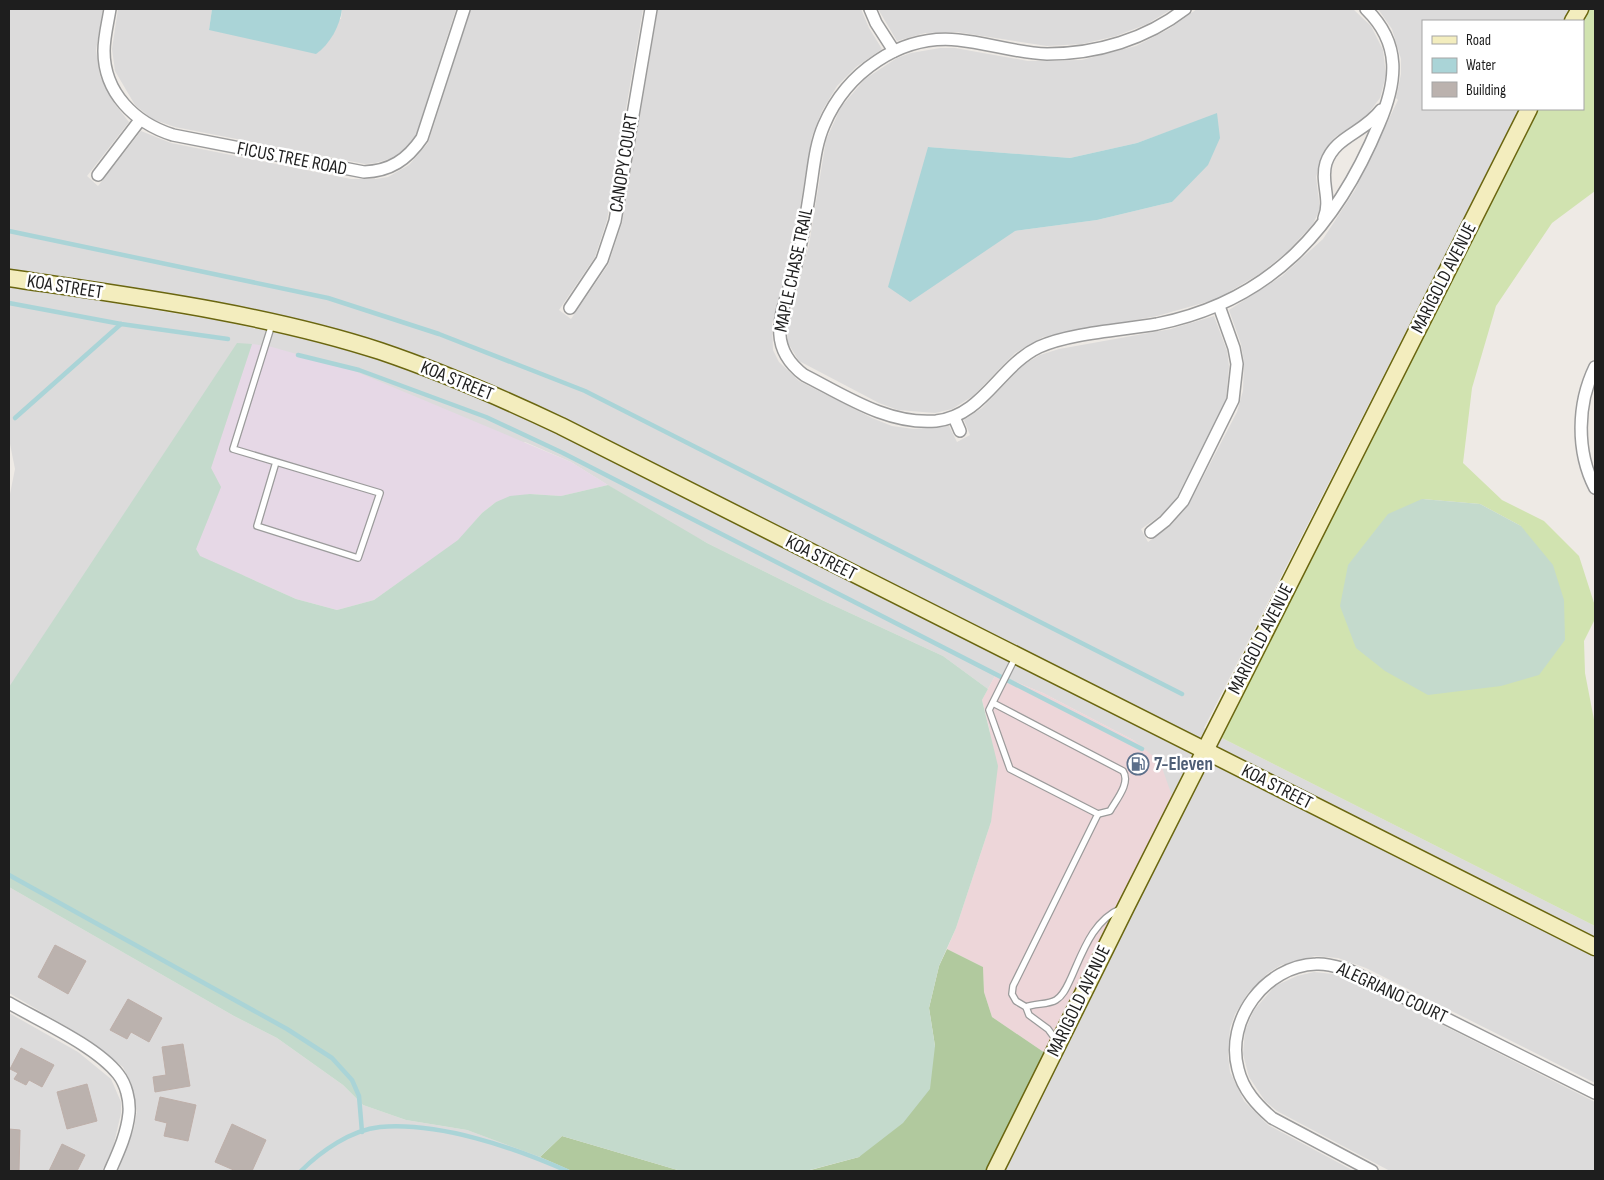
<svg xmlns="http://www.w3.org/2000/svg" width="1604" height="1180" font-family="'Sofia Sans Condensed',sans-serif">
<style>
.residential{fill:#dcdbdb;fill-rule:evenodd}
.commercial{fill:#edd6d9}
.industrial{fill:#e6d8e6}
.grass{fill:#d1e3b0;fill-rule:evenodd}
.forest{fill:#b1c99e}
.wetland{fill:#c4dacc}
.water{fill:#aad4d7}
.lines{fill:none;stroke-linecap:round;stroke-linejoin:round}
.stream{stroke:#aad4d7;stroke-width:4.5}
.building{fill:#bbb2ae;stroke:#beafa9}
.lane-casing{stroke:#9b9b9b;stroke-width:8}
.street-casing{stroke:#9b9b9b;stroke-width:14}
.secondary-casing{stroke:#6a6610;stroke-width:19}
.lane{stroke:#fff;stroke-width:5.5}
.street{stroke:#fff;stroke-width:11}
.secondary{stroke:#f3edbe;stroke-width:16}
.labels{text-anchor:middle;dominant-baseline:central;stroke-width:5;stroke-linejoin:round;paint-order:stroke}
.street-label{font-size:19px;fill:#1e1e1e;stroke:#fff}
.service-label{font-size:19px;font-weight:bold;fill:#4e5e75;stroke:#fff;text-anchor:start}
</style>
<rect width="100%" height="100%" fill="#eeeae5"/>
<g class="residential">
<path d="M9,9H103L96,50L100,76L114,103L129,122L87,176L98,186L141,131L171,143L351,179H376L388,177L409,165L428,143L471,9H643L607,220L595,257L559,310L571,319L608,265L622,223L658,9H861L869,28L882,49L856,67L837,86L822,111L812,136L794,243L772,324L773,350L779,362L799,381L872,418L892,426L914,429L949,426L957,442L970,435L964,420L982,408L1023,365L1040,355L1059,349L1171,329L1214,316L1227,351L1229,366L1226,399L1177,497L1161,515L1141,529L1148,542L1169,527L1188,506L1237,412L1243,391L1244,362L1241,344L1229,310L1282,276L1323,239L1355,190L1398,100L1396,98L1401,74V59L1392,29L1378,9H1570L1563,21H1423V109H1519L1204,728L1207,730L1202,740L572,422L470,374L381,343L296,321L227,305L9,270Z"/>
<path d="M118,9H212L209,30L341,19L342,9H456L416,135L409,145L393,158L375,163L365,164L175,127L152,119L135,105L115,71L112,49Z"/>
<path d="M878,9H1172L1147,24L1116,36L1082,44L1047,46L957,32L925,33L897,41Z"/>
<path d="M1197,9H1353L1371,26L1383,50L1386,75L1380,98L1364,119L1335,137L1323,153L1316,177L1320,209L1313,224L1287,252L1261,273L1217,299L1157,316L1043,337L1015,353L973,396L952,409L935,413L898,410L879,403L799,361L788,343L787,326L809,245L826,140L841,107L865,79L897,58L911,53L940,48H955L1028,61L1082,60L1136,46L1169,29ZM1217,114L1172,202L1097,220L1015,231L928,147L1070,158L1137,143Z"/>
<path d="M9,286L215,320L291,336L376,358L464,390L558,434L1194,755L1142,858L1135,741L1043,693L996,674L988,689L943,656L824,601L707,543L659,517L571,462L525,442L9,687V499L15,469L9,439Z"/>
<path d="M1220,737L1595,926V938L1215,747Z"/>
<path d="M1207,762L1595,956V1083L1366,968L1338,958L1315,956L1281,965L1268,973L1248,993L1235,1014L1230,1028L1228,1056L1230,1072L1244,1101L1268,1125L1354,1171H1003Z"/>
<path d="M9,887L234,1016L277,1038L343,1085L363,1105L406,1120L467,1130L535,1155L572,1171H118L134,1128L137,1111L131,1083L123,1067L86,1038L9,993Z"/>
<path d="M1314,972L1333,974L1359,983L1595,1102V1171H1390L1277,1111L1265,1101L1249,1077L1243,1054L1245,1031L1254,1010L1275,986L1297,976Z"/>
<path d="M9,1013L78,1052L111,1079L121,1102V1113L113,1148L102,1171H9Z"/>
</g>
<path class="commercial" d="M996,674L1043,693L1135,741L1160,762L1172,796L1045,1053L992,1017L984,992L983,967L947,949L956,928L991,822L990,731L982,700Z"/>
<path class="industrial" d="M252,344L272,347L352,370L571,462L608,485L561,496L530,494L496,502L482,513L459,540L374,600L337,610L296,599L200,556L196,549L221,487L211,468Z"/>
<path class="grass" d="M1588,9H1595V191L1552,223L1496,306L1472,388L1463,463L1502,500L1544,521L1579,556L1595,606V619L1584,641L1585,673L1595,725V926L1220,737L1538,109H1583L1582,21ZM1422,499L1480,504L1521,526Z"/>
<g class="forest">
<path d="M947,949L983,967L984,992L992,1017L1045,1053L987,1171H807L859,1157L935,1046L929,1008L939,966Z"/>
<path d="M562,1136L681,1171H572L540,1157Z"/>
</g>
<g class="wetland">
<path d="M237,343L252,344L211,468L221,487L196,549L200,556L296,599L337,610L374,600L458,540L482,513L496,502L510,496L530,494L561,496L608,485L707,543L824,601L943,656L988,689L982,700L998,766L991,822L956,928L939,966L929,1008L935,1046L930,1089L903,1123L859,1157L806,1171H681L562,1136L540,1157L467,1130L406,1120L363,1105L343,1085L277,1038L234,1016L9,887V687Z"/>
<path d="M1422,499L1480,504L1521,526L1553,565L1564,600L1565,640L1539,675L1501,686L1428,695L1385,671L1356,648L1340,606L1348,565L1388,514Z"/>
</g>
<g class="water">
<path d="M212,9H342C340,26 330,44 316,54L209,30Z"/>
<path d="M1217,113L1220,138L1208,165L1172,202L1097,220L1015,231L910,302L888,287L928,147L1070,158L1137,143Z"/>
</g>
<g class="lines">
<g class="stream">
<path d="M9,231L328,298L439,334L585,391L1182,694"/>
<path d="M9,303L121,324L228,339"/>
<path d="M298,355L359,370L486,417L563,453L1142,749"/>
<path d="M15,418L121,324"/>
<path d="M9,875L287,1029L332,1058L352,1080L359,1096L362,1132"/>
<path d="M301,1171C321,1151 351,1130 380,1127C439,1122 513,1147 567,1171"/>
</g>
</g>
<g class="building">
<path d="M55,945L86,961L68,994L38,977Z"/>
<path d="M128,999L162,1018L149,1042L131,1032L127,1039L110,1030Z"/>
<path d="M183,1044L190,1086L155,1092L153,1077L166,1075L162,1047Z"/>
<path d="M21,1048L54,1065L42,1087L29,1080L26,1085L14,1079L18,1073L10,1069Z"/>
<path d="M87,1084L97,1121L67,1129L57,1092Z"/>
<path d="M160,1097L196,1105L188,1141L164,1136L167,1123L155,1120Z"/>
<path d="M232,1124L266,1140L252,1171H236L215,1162Z"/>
<path d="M9,1129L20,1130L19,1171H9Z"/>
<path d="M62,1144L85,1155L77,1171H49Z"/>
</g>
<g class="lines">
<g class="lane-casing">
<g id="lane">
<path d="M272,324L233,449L380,493L358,558L257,526L276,462"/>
<path d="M1015,658L989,710L1010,769L1098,814L1013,986L1012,994L1016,1001L1026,1007L1029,1015L1048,1029L1056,1040"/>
<path d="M993,703L1123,771C1131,783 1116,800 1110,811L1098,814"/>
<path d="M1026,1007C1035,1003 1048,1005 1056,1000C1064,995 1067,986 1071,978C1083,951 1093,920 1122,908"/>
</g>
</g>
<g class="street-casing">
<g id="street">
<path d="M110,9C108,22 104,37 104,51C104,93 135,123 173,135L364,172C390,171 407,160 422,138L464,9"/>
<path d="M870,9L876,23L894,51"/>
<path d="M1185,9C1146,39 1097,54 1047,54C1017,53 988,43 958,40C900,34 846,73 824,125C816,143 814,164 811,184C807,211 803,238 796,265C785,307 762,343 804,375C845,396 888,425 936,421C983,416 999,366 1039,347C1069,333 1123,330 1157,324C1271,301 1336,228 1379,124C1397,82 1402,44 1366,9"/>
<path d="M98,175L140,120"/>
<path d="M1324,218C1332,200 1320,182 1326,163C1335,136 1364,133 1381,110"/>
<path d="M570,308L602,260L615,221L651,9"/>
<path d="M1595,367C1577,404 1576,451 1595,488"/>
<path d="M954,417L960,431"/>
<path d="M1151,532L1165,521L1183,501L1233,400L1237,364L1234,348L1219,306"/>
<path d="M9,1003C40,1021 96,1046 118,1074C126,1084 130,1100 129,1113C127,1134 118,1153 110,1171"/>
<path d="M1372,1171L1272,1118C1257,1105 1243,1090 1238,1069C1225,1020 1265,966 1316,964C1327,963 1338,967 1349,970L1595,1093"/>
</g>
</g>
<g class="secondary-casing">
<g id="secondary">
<path d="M1573,21L1580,9"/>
<path d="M9,278C130,296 263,313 380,351C442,372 502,398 561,426L1595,947"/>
<path d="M995,1171L1126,907L1529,109"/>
</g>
</g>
<use href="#lane" class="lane"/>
<use href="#street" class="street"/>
<use href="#secondary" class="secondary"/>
</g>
<defs>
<g id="fuel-ring" transform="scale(1.125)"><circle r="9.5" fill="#fff" stroke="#5c6f8a" stroke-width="1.5"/><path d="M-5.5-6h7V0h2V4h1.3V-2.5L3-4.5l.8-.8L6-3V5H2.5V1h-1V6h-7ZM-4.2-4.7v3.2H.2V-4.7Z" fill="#5c6f8a"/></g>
</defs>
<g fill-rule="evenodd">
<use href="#fuel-ring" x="1138" y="764"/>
</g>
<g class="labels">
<g class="street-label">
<text transform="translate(292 159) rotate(11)">FICUS TREE ROAD</text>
<text transform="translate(624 163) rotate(-81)">CANOPY COURT</text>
<text transform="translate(794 270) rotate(-78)">MAPLE CHASE TRAIL</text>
<text transform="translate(1444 278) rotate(-63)">MARIGOLD AVENUE</text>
<text transform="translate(65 287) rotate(9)">KOA STREET</text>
<text transform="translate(457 381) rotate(22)">KOA STREET</text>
<text transform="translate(821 558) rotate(27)">KOA STREET</text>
<text transform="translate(1261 639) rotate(-63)">MARIGOLD AVENUE</text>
<text transform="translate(1277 787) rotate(27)">KOA STREET</text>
<text transform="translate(1392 993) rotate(25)">ALEGRIANO COURT</text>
<text transform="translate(1079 1001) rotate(-64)">MARIGOLD AVENUE</text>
</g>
<g class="service-label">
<text x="1154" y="764">7-Eleven</text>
</g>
</g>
<rect width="1604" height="1180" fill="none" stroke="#1e1e1e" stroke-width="20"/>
<rect x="1422" y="20" width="162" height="90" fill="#ffffff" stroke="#a5a5a5"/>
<rect x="1432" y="36" width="25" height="8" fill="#f3edbe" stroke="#a5a5a5"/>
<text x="1466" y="45" font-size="15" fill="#1e1e1e">Road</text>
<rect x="1432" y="58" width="25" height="15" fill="#aad4d7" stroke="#a5a5a5"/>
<text x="1466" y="70" font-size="15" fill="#1e1e1e">Water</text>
<rect x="1432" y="82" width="25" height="15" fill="#bbb2ae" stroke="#a5a5a5"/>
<text x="1466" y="95" font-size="15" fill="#1e1e1e">Building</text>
</svg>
